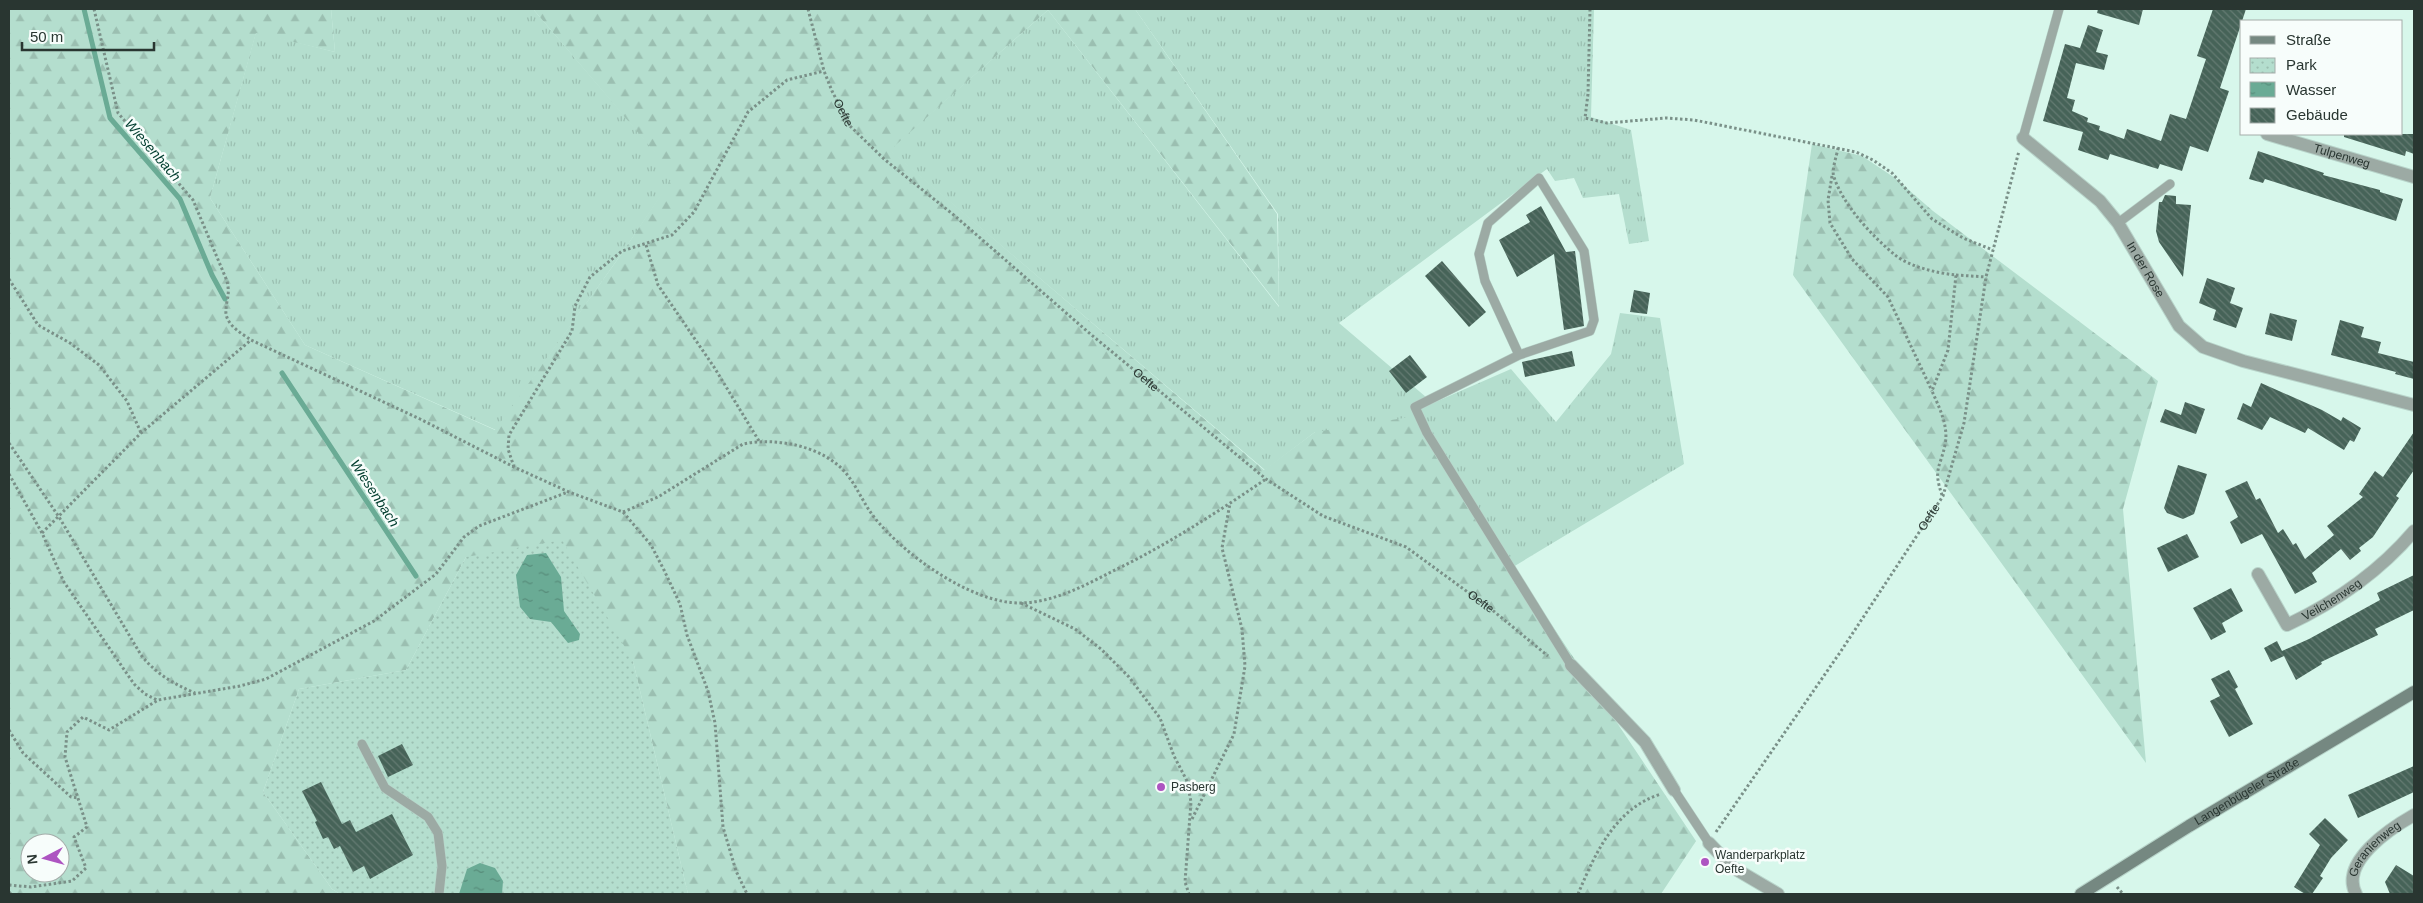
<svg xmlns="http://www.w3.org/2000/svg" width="2423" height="903" font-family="Helvetica,sans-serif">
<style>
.grass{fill:url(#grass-tufts)}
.forest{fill:url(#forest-firs);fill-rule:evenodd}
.park{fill:url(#park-dots)}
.water{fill:url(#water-ripples)}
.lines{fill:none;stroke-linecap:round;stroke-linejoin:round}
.stream{stroke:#6aab95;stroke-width:5}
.building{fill:url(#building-back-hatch)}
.service-casing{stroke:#b8d4ca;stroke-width:10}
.minor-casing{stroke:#b8d4ca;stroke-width:14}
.secondary-casing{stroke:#b8d4ca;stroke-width:14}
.path{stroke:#7a9088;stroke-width:3;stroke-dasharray:2.5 2.5;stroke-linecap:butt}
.service{stroke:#9caaa4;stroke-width:9}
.minor{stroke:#9caaa4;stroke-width:12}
.secondary{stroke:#758881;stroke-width:12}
.poi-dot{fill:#ad54c1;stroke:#f7fdfb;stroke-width:2}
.labels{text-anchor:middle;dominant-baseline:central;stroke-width:5;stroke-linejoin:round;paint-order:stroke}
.street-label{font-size:12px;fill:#293631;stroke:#f7fdfb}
.poi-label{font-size:12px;fill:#293631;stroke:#f7fdfb;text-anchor:start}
.water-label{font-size:14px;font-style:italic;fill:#003d2e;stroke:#f7fdfb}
</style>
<defs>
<pattern id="grass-tufts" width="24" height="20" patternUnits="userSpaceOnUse" patternTransform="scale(1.25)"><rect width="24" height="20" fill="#b4dece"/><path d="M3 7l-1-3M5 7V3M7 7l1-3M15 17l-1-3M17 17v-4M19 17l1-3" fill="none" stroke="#9bbfb1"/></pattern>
<pattern id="forest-firs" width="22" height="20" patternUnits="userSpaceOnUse" patternTransform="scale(1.25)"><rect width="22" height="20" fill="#b4dece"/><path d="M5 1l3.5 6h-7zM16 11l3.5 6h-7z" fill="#9bbfb1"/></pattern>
<pattern id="park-dots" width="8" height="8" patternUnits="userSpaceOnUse" patternTransform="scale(1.25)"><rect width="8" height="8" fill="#b4dece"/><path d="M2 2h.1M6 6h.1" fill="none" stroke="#9bbfb1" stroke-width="1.8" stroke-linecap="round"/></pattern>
<pattern id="water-ripples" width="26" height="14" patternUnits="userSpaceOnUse" patternTransform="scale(1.25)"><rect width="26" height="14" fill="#6aab95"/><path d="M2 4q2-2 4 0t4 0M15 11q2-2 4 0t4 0" fill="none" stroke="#578c7a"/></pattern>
<pattern id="building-back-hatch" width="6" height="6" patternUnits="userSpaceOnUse" patternTransform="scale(1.25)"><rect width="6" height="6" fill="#466358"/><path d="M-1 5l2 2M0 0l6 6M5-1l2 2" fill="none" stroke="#647b72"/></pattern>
</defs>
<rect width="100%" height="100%" fill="#d7f7eb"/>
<g class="grass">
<path d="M331,9H533L675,175L620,256L496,430L305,345L210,198L256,32L335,52Z"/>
<path d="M1135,9H1594L1591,117L1631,130L1649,241L1629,244L1619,194L1583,198L1574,178L1555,181L1547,169L1339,323L1433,403L1511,369L1556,422L1611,354L1620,313L1660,318L1684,464L1513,567L1315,432L1265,470L889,150L1048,10L1279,307L1278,214Z"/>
</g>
<g class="forest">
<path d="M9,9H331L335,52L256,33L210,198L305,345L495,430L620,256L674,175L533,9H1135L1277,214L1279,306L1048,10L890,150L1264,470L1315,432L1423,415L1513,567L1696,841L1661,894H688L633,661L466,557L406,670L299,689L263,792L332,889L340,894H9ZM30,843H60V873H30Z"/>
<path d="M1812,144L1862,156L1895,178L1933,211L2158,381L2123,509L2146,763L1793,275Z"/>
</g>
<path class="park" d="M562,540L633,661L688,894H340L332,889L263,792L299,689L406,670L466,557Z"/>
<g class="water">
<path d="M546,553L561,577L564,611L580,634L579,640L568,643L551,622L530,619L520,607L516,575L527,555Z"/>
<path d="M480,863L495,868L503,881L502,894H459L467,869Z"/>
</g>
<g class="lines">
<g class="stream">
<path d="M84,9L110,118L180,199L212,275L225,299"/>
<path d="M282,373L416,576"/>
</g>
</g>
<g class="building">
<path d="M2098,9H2143L2139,25L2097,13Z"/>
<path d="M2213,9H2246L2220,88L2229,91L2208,152L2190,146L2182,171L2160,164L2158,169L2110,154L2108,160L2078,150L2083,132L2043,121L2065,44L2080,48L2088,25L2103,30L2096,52L2108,55L2104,70L2076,63L2067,98L2075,100L2072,111L2088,118L2087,122L2100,126L2099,130L2124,139L2127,129L2161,141L2170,114L2186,119L2206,59L2197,56Z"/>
<path d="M2344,134H2414V154L2406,151L2405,156L2344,137Z"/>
<path d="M2258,151L2324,173L2323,175L2380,190V192L2403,199L2396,221L2265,179L2263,183L2249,179Z"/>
<path d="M2165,195L2176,196V204L2191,205L2183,277L2159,242L2156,231L2159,202H2162Z"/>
<path d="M1541,206L1566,252L1575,251L1584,326L1564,330L1554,254L1517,277L1499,240L1530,222L1526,215Z"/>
<path d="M1442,261L1486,312L1469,327L1425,276Z"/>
<path d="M2207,278L2235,288L2230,303L2243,308L2236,328L2213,320L2216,310L2199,303Z"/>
<path d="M1634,290L1650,293L1647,314L1630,312Z"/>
<path d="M2270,313L2297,320L2292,341L2265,334Z"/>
<path d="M2340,320L2364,327L2361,337L2381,342L2378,353L2414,362V379L2395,374L2396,372L2331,355Z"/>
<path d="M1572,351L1575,366L1525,377L1522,362Z"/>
<path d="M1410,355L1427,377L1406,393L1389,371Z"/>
<path d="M2261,383L2322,410L2341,421L2343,417L2361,428L2354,442L2350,440L2344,450L2308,428L2305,433L2270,417L2262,430L2237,419L2243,403L2251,407Z"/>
<path d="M2185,402L2205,409L2196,434L2160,422L2165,409L2181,415Z"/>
<path d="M2414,432V470L2396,496L2399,498L2373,537L2359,548L2361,551L2350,560L2341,549L2312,573L2317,582L2295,594L2262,534L2241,544L2230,522L2238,517L2225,491L2247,481L2256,500L2260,498L2278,533L2283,529L2293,545L2296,543L2305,559L2334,535L2327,526L2363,497L2359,494L2375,471L2383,477Z"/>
<path d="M2178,465L2207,474L2194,514L2183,519L2167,513L2164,508Z"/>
<path d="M2187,534L2199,557L2168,572L2157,548Z"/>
<path d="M2414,575V610L2375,629L2378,635L2321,662L2322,664L2296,680L2284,656L2271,662L2264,648L2277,641L2282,651L2309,639L2380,600L2377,593Z"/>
<path d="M2231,588L2243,611L2222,623L2226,632L2211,640L2193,608Z"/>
<path d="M2229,670L2238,687L2235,689L2253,724L2229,737L2210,701L2220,696L2211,679Z"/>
<path d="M402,744L413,765L388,777L378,756Z"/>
<path d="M2414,766V792L2358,818L2348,795Z"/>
<path d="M321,782L342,824L350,820L356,832L392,814L413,855L370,879L364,866L353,872L340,846L334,849L328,837L323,839L315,822L317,821L302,791Z"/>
<path d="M2325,818L2348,840L2331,858L2320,876L2323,878L2312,894H2305L2294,887L2320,845L2309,834Z"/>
<path d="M2396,865L2414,876V894H2390L2385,882Z"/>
</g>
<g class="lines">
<g class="service-casing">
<g id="service">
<path d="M2023,138L2059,9"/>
<path d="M2118,223L2170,184"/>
<path d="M1519,355L1485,281L1479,254L1488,223L1539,178L1584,251L1594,320L1590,331L1519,355L1415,407L1427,433L1571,665"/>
<path d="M362,744L385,788L428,817L438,833L442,866L439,894"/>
<path d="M1674,790L1709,843"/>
</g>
</g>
<g class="minor-casing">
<g id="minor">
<path id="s3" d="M2267,134L2414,177"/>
<path id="s4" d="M2023,138L2100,201L2118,223L2179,326L2203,347L2243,361L2414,405"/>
<path id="s5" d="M2258,574L2287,625C2336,602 2379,572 2414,531"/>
<path d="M1571,665L1645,742L1674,790"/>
<path d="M1709,843L1732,867L1778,894"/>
<path id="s6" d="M2356,894C2339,862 2391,828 2414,815"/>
</g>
</g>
<g class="secondary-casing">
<g id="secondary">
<path id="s7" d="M2081,894L2189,826L2414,692"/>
</g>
</g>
<g class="path">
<path d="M94,9L118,113L193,200L227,281C230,295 227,297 226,309C224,324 241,333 251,340L420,419L514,467L569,492L623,512L651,545L664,570L680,604L687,635L708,691L715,723L723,827L736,871L747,894"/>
<path id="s1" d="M808,9L824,71L832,91L850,126L884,159L955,216L1088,332L1266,479L1323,516L1406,547L1491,609L1548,656"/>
<path d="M1590,9L1588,94L1585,118L1607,123L1666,118L1694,120L1856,152L1873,160L1892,173L1932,219L1963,238L1993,250"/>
<path d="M1838,148C1837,155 1831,171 1834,177C1843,205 1872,236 1895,255C1910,267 1937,273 1956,275L1948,350L1932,391C1939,407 1949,426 1945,445C1940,468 1933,469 1942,495"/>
<path d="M1832,176L1828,200L1830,223L1852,259L1888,297L1932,391"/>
<path d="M646,245L658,285L714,367L759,441"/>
<path d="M1956,275L1986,277"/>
<path d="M9,279L38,325L70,343L99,365L127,401L141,433"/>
<path d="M9,443L59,517L141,655C156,674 174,684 195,693"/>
<path d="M514,467L508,449L509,435L572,331L575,306L590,277L622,251L672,235L694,212L748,112L787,80L824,71"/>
<path d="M9,474L42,533L64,582L134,684L145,694L157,700"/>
<path d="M623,512L658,497L743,444C776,437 822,446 845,472C857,486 863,503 874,517C903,554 972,604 1021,603C1054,602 1084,586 1113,571C1167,545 1216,513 1266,479"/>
<path d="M42,533L141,433L251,340"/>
<path d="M1021,603L1075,629L1101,649L1129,677L1160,718L1174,756L1187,781L1191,802L1185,882L1189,894"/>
<path d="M9,730L23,753L71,797L79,798"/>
<path d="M1192,819L1234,734L1245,666L1242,629L1222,548L1230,503"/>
<path id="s2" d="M1716,832L1841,651L1943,496L1964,423L1986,277L2019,151"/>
<path d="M9,885L31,887L72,881L86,868L74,837L87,827L65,757L67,732L83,717L109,730L158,700L240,686L266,679L374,621L436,574L464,537L479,526L568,492"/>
<path d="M2117,887L2123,894"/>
<path d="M9,892L11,894"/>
<path d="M1578,894C1595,854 1615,808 1661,794"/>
</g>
<use href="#service" class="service"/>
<use href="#minor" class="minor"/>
<use href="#secondary" class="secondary"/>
</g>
<g class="poi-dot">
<circle cx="1161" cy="787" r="5"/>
<circle cx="1705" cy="862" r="5"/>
</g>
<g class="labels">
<g class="street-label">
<text stroke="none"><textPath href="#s1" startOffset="110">Oefte</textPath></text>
<text stroke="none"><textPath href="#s3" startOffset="78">Tulpenweg</textPath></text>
<text stroke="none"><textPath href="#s4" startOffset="182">In der Rose</textPath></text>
<text stroke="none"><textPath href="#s1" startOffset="515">Oefte</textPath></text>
<text stroke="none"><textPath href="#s2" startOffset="380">Oefte</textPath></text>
<text stroke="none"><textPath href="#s5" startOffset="110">Veilchenweg</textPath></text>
<text stroke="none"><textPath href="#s1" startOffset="920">Oefte</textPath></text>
<text stroke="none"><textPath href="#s7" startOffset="195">Langenbügeler Straße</textPath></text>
<text stroke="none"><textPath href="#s6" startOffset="54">Geranienweg</textPath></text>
</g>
<g class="poi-label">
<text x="1171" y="787">Pasberg</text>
<text x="1715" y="855">Wanderparkplatz<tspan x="1715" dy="14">Oefte</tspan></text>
</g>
<g class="water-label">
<text transform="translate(153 150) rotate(49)">Wiesenbach</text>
<text transform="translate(375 493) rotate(57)">Wiesenbach</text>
</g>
</g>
<rect width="2423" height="903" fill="none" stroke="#293631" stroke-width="20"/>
<rect x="2240" y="20" width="162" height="115" fill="#f7fdfb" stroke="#a5adaa"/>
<rect x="2250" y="36" width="25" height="8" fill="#758881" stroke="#a5adaa"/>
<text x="2286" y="45" font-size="15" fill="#293631">Straße</text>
<rect x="2250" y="58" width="25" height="15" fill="url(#park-dots)" stroke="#a5adaa"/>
<text x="2286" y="70" font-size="15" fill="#293631">Park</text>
<rect x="2250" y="82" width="25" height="15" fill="url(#water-ripples)" stroke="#a5adaa"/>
<text x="2286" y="95" font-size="15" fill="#293631">Wasser</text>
<rect x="2250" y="108" width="25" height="15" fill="url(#building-back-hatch)" stroke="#a5adaa"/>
<text x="2286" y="120" font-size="15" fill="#293631">Gebäude</text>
<g transform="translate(45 858) rotate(264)"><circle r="24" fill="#f7fdfb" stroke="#a5adaa"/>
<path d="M0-4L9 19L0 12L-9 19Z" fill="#ad54c1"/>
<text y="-8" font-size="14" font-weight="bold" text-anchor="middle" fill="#293631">N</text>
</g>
<path d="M22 42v8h132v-8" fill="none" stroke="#293631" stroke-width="2.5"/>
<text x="30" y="42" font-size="15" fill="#293631" stroke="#f7fdfb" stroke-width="4" paint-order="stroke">50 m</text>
</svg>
